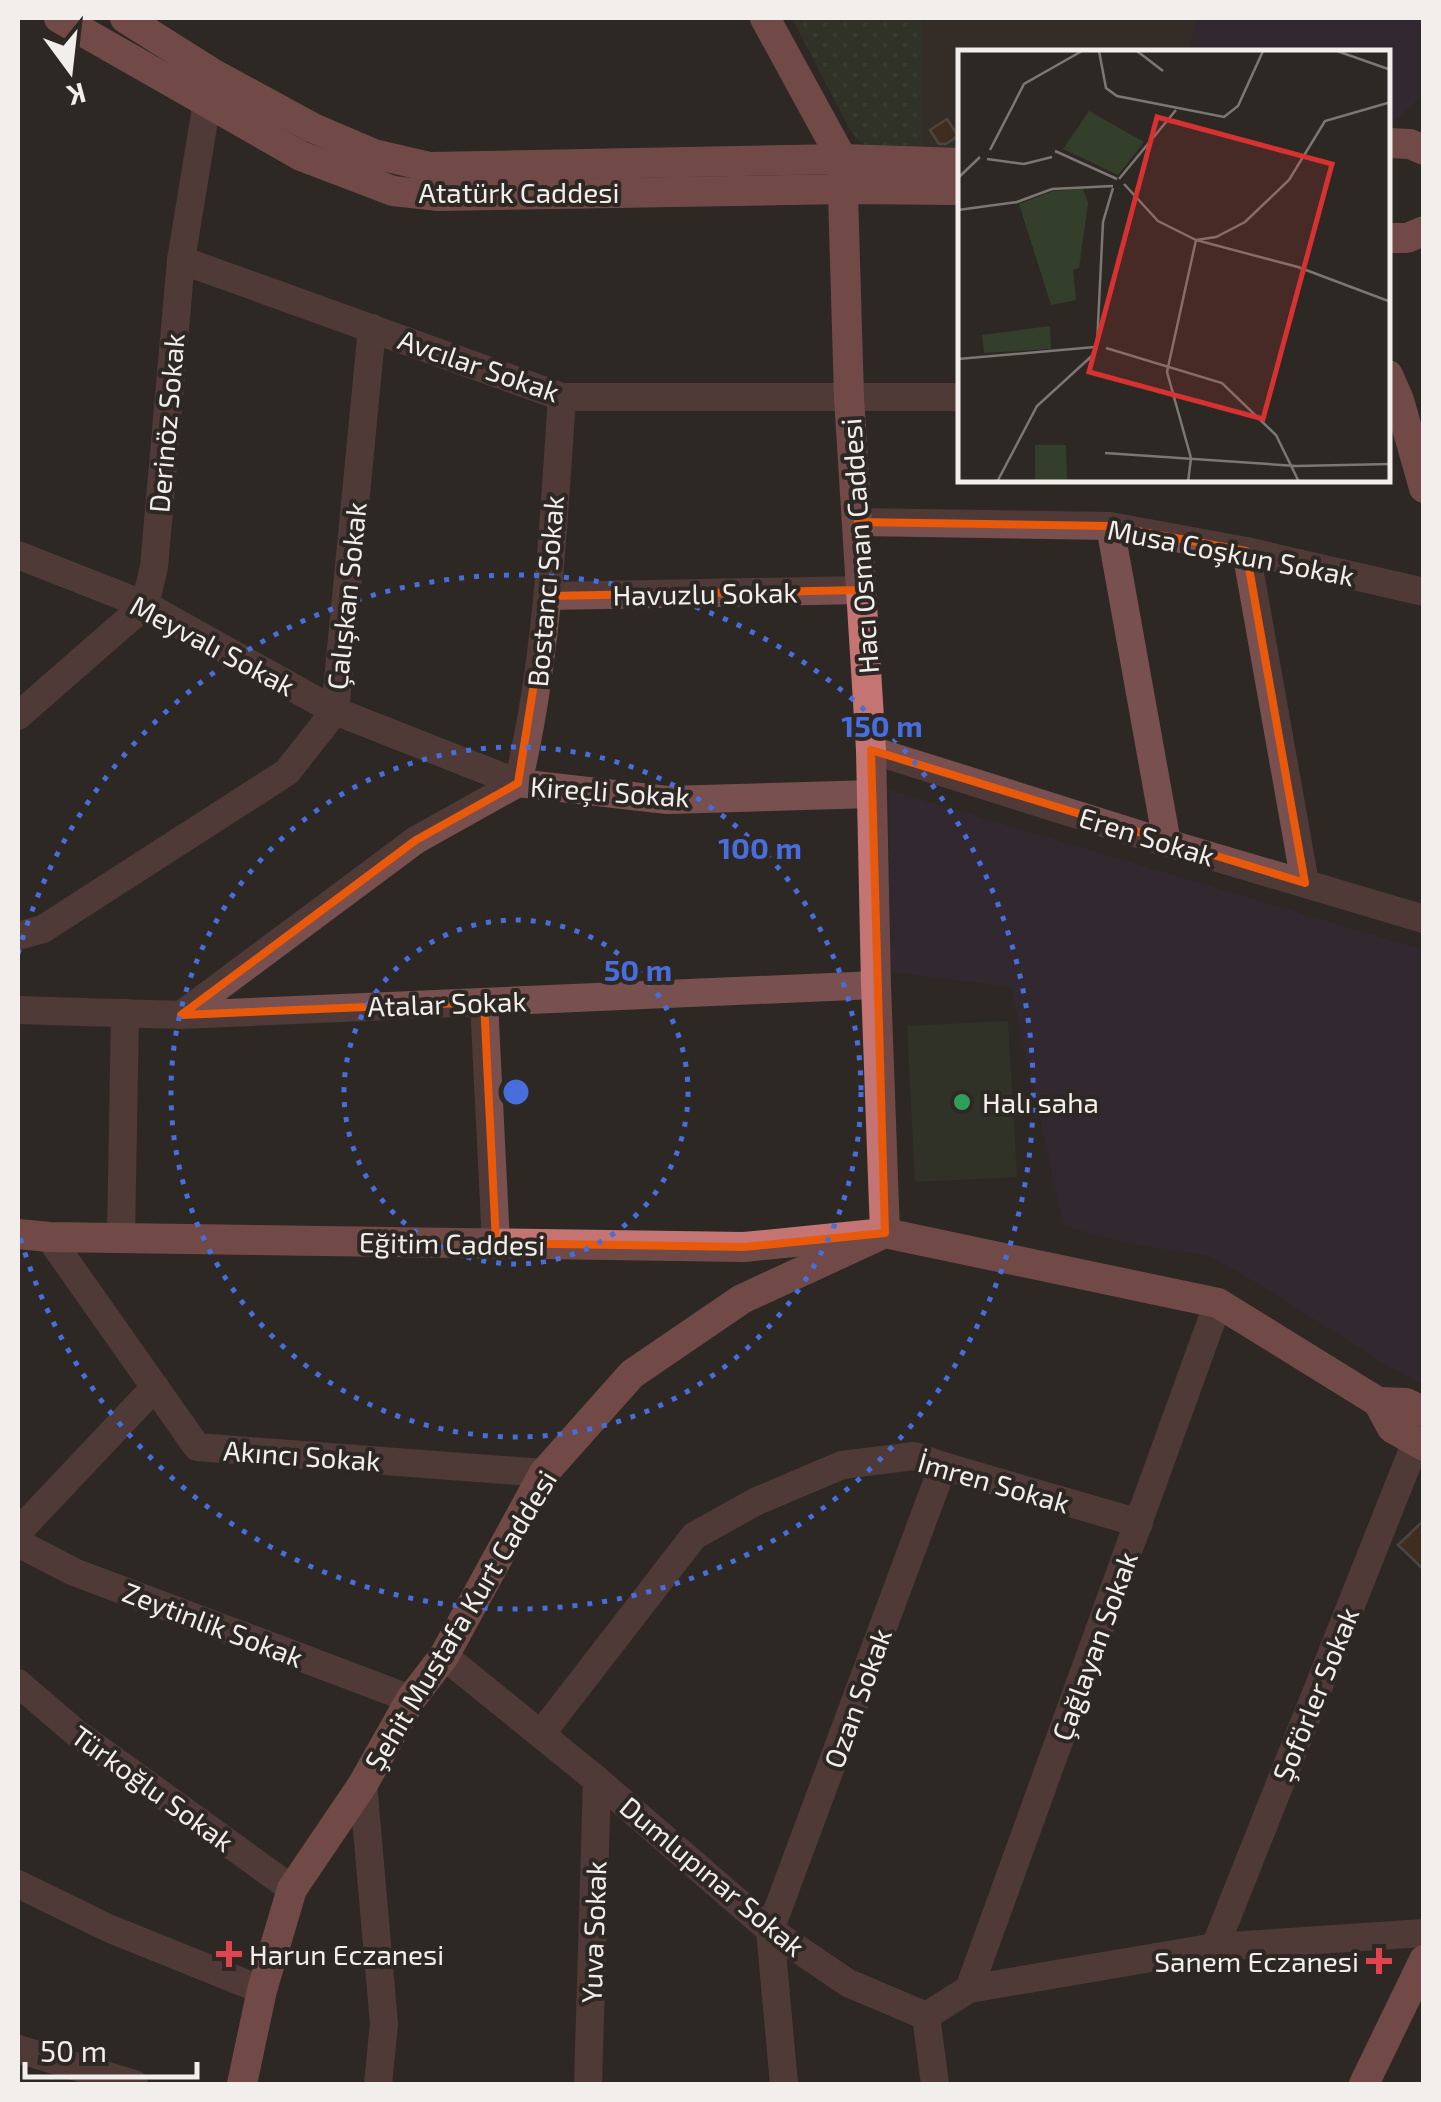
<svg xmlns="http://www.w3.org/2000/svg" width="1441" height="2102" font-family="'Exo 2',sans-serif">
<style>
.built{fill:#3c3129}
.education{fill:#362c3c}
.park{fill:url(#park-dots)}
.garden{fill:#333f2a}
.building{fill:#55361c;stroke:#6f6863;stroke-width:2.5}
.lines{fill:none;stroke-linecap:round;stroke-linejoin:round}
.minor{stroke:#78504f;stroke-width:28}
.major{stroke:#c47472;stroke-width:30}
.marked{fill:none;stroke:#e8590c;stroke-width:8;stroke-linejoin:round}
.ring{fill:none;stroke:#476edc;stroke-width:5;stroke-dasharray:5 10}
.leisure-dot{fill:#2e9e5b;stroke:#2e2824;stroke-width:4}
.health-dot{fill:#e0444e;stroke:#2e2824;stroke-width:4}
.labels{text-anchor:middle;dominant-baseline:central;stroke-width:8;stroke-linejoin:round;paint-order:stroke}
.street-label{font-size:28px;fill:#f1eeeb;stroke:#2e2824}
.poi-label{font-size:28px;fill:#f1eeeb;stroke:#2e2824;text-anchor:start}
.inset-road{fill:none;stroke:#7c7774;stroke-width:2.5}
.view{fill:#d73232;fill-opacity:0.15;stroke:#d73232;stroke-width:5}
.inset-edge{fill:none;stroke:#f1eeeb;stroke-width:5}
.centre{fill:#476edc;stroke:#2e2824;stroke-width:5}
.ring-label{font-size:30px;text-anchor:middle;font-weight:bold;fill:#476edc;stroke:#2e2824;stroke-width:8;stroke-linejoin:round;paint-order:stroke}
</style>
<defs>
<pattern id="park-dots" width="8" height="8" patternUnits="userSpaceOnUse" patternTransform="scale(2.5)"><rect width="8" height="8" fill="#333f2a"/><path d="M2 2h.1M6 6h.1" fill="none" stroke="#47523f" stroke-width="1.8" stroke-linecap="round"/></pattern>
</defs>
<rect width="100%" height="100%" fill="#2e2824"/>
<path class="built" d="M922,18H1197L1188,52H961V149L923,150Z"/>
<g class="education">
<path d="M1197,18H1423V95L1399,117L1389,121L1388,52H1188Z"/>
<path d="M889,790L1423,950V1385L1385,1364L1259,1284L1209,1256L1122,1242L1064,1226L1011,987L891,972Z"/>
</g>
<path class="park" d="M792,18H922L923,150L869,147L857,139L849,128Z"/>
<path class="garden" d="M1008,1021L1017,1177L915,1182L907,1026Z"/>
<g class="building">
<path d="M947,119L958,136L946,144H939L930,130Z"/>
<path d="M1424,1520V1570L1398,1545Z"/>
</g>
<g class="lines">
<g class="minor">
<path d="M181,260L562,397H961"/>
<path d="M858,522L1110,526L1246,551L1424,592"/>
<path d="M1110,526L1167,843"/>
<path d="M1246,551L1305,883"/>
<path d="M18,555L145,605L335,711L518,783C548,657 553,526 562,397"/>
<path d="M548,596L862,590"/>
<path d="M18,716L145,605L154,567L181,260L210,84"/>
<path d="M871,750L1167,843L1424,919"/>
<path d="M18,936L43,929L287,772L335,711L372,328"/>
<path d="M484,1002L496,1243"/>
<path d="M18,1010L181,1015L876,985"/>
<path d="M181,1015L416,840L518,783L667,800L872,794"/>
<path d="M49,1237L197,1447L544,1473"/>
<path d="M121,1238L125,1013"/>
<path d="M18,1532L155,1387"/>
<path d="M18,1543L74,1572L411,1699"/>
<path d="M444,1656L597,1780L770,1930L848,1983L926,2016L969,1989L1215,1947L1424,1933"/>
<path d="M18,1683L75,1732L292,1889"/>
<path d="M541,1734L694,1536L757,1501L842,1465L914,1456L943,1466L1139,1523"/>
<path d="M363,1784L384,2024L378,2084"/>
<path d="M18,1884L108,1928L262,1990"/>
<path d="M1215,1947L1416,1442"/>
<path d="M969,1989L1218,1303"/>
<path d="M926,2016L935,2084"/>
<path d="M18,2049L134,2084"/>
<path d="M588,2084L597,1780"/>
<path d="M784,2084L770,1930L943,1466"/>
</g>
<g class="major">
<path d="M59,18L301,156L393,191L439,196L844,189L961,190"/>
<path d="M125,18L212,73L313,128L374,154L430,167L842,159L961,163"/>
<path d="M1388,143L1410,144L1424,150"/>
<path d="M1388,238H1407L1424,231"/>
<path d="M1388,375L1399,400L1424,488"/>
<path d="M18,1234L49,1237L744,1247L885,1233L876,985L871,750L849,397L842,159L765,18"/>
<path d="M1378,1402L1392,1428L1424,1446"/>
<path d="M242,2084L262,1990L292,1889L363,1784L411,1699L444,1656L544,1473L632,1374L742,1299L885,1233L1218,1303L1378,1402L1406,1403L1424,1412"/>
<path d="M1364,2084L1424,1960"/>
</g>
</g>
<path d="M0 0H1441V2102H0ZM858,522L1110,526L1246,551L1305,883L871,750L885,1233L744,1247L496,1243L484,1002L181,1015L416,840L518,783L548,596L862,590Z" fill="#2e2824" fill-opacity=".55" fill-rule="evenodd"/>
<path class="marked" d="M858,522L1110,526L1246,551L1305,883L871,750L885,1233L744,1247L496,1243L484,1002L181,1015L416,840L518,783L548,596L862,590Z"/>
<g class="ring">
<circle cx="516" cy="1092" r="172"/>
<circle cx="516" cy="1092" r="345"/>
<path d="M18 954A517 517 0 1 1 18 1230"/>
</g>
<circle class="leisure-dot" cx="962" cy="1102" r="10"/>
<g class="health-dot">
<path d="M224 1939h10v10h10v10h-10v10h-10v-10h-10v-10h10z"/>
<path d="M1374 1946h10v10h10v10h-10v10h-10v-10h-10v-10h10z"/>
</g>
<g class="labels">
<g class="street-label">
<text x="519" y="192">Atatürk Caddesi</text>
<text transform="translate(479 365) rotate(19)">Avcılar Sokak</text>
<text transform="translate(166 423) rotate(-85)">Derinöz Sokak</text>
<text transform="translate(859 546) rotate(-94)">Hacı Osman Caddesi</text>
<text transform="translate(1231 552) rotate(11)">Musa Coşkun Sokak</text>
<text transform="translate(545 591) rotate(-85)">Bostancı Sokak</text>
<text transform="translate(705 593) rotate(-1)">Havuzlu Sokak</text>
<text transform="translate(346 596) rotate(-84)">Çalışkan Sokak</text>
<text transform="translate(213 645) rotate(28)">Meyvalı Sokak</text>
<text transform="translate(610 791) rotate(4)">Kireçli Sokak</text>
<text transform="translate(1147 836) rotate(17)">Eren Sokak</text>
<text transform="translate(447 1003) rotate(-2)">Atalar Sokak</text>
<text transform="translate(452 1243) rotate(1)">Eğitim Caddesi</text>
<text transform="translate(302 1455) rotate(4)">Akıncı Sokak</text>
<text transform="translate(994 1482) rotate(16)">İmren Sokak</text>
<text transform="translate(460 1620) rotate(-59)">Şehit Mustafa Kurt Caddesi</text>
<text transform="translate(213 1624) rotate(21)">Zeytinlik Sokak</text>
<text transform="translate(1094 1646) rotate(-70)">Çağlayan Sokak</text>
<text transform="translate(1315 1694) rotate(-68)">Şoförler Sokak</text>
<text transform="translate(857 1698) rotate(-70)">Ozan Sokak</text>
<text transform="translate(153 1788) rotate(36)">Türkoğlu Sokak</text>
<text transform="translate(713 1876) rotate(40)">Dumlupınar Sokak</text>
<text transform="translate(593 1932) rotate(-88)">Yuva Sokak</text>
</g>
<g class="poi-label">
<text x="982" y="1102">Halı saha</text>
<text x="249" y="1954">Harun Eczanesi</text>
<text x="1359" y="1961" text-anchor="end">Sanem Eczanesi</text>
</g>
</g>
<g transform="translate(958 50)">
<rect width="432" height="432" fill="#2e2824"/>
<path d="M125,139L130,153L121,218L115,220L118,250L93,255L61,154L95,141Z" fill="#333f2a"/>
<path d="M131,61L186,92L160,125L105,99ZM92,276L93,299L26,303L24,285Z" fill="#333f2a"/>
<path d="M77,395H108L109,432H77Z" fill="#333f2a"/>
<path class="inset-road" d="M141,1L148,38L159,46L266,67L280,56L305,1M179,1L205,21M379,1L433,20M32,100L66,34L124,1M97,101L159,129M29,109L66,114L94,107M0,128L22,107M161,129L218,60M166,134L200,171L238,190L258,187L287,172L331,130L367,71L433,52M0,160L59,152L94,139L155,136M139,295L145,172L155,138M148,298L264,333L318,385L341,432M0,309L137,297M147,403L338,416L433,414M39,432L79,356L137,303M230,432L233,408L209,322L238,190L340,217L433,252"/>
<path class="view" d="M199,67L374,114L305,369L131,322Z"/>
<rect width="432" height="432" class="inset-edge"/>
</g>
<circle cx="516" cy="1092" r="15" class="centre"/>
<g class="ring-label">
<text x="882" y="737">150 m</text>
<text x="760" y="859">100 m</text>
<text x="638" y="981">50 m</text>
</g>
<rect width="1441" height="2102" fill="none" stroke="#f1eeeb" stroke-width="40"/>
<g transform="translate(70 70) rotate(165)" stroke="#2e2824" stroke-width="8" paint-order="stroke">
<path d="M0-8L18 38L0 25L-18 38Z" fill="#f1eeeb"/>
<text y="-15" font-size="28" font-weight="bold" text-anchor="middle" fill="#f1eeeb">K</text>
</g>
<path d="M25 2062v15h172v-15" fill="none" stroke="#f1eeeb" stroke-width="5"/>
<text x="40" y="2062" font-size="30" fill="#f1eeeb" stroke="#2e2824" stroke-width="8" paint-order="stroke">50 m</text>
</svg>
